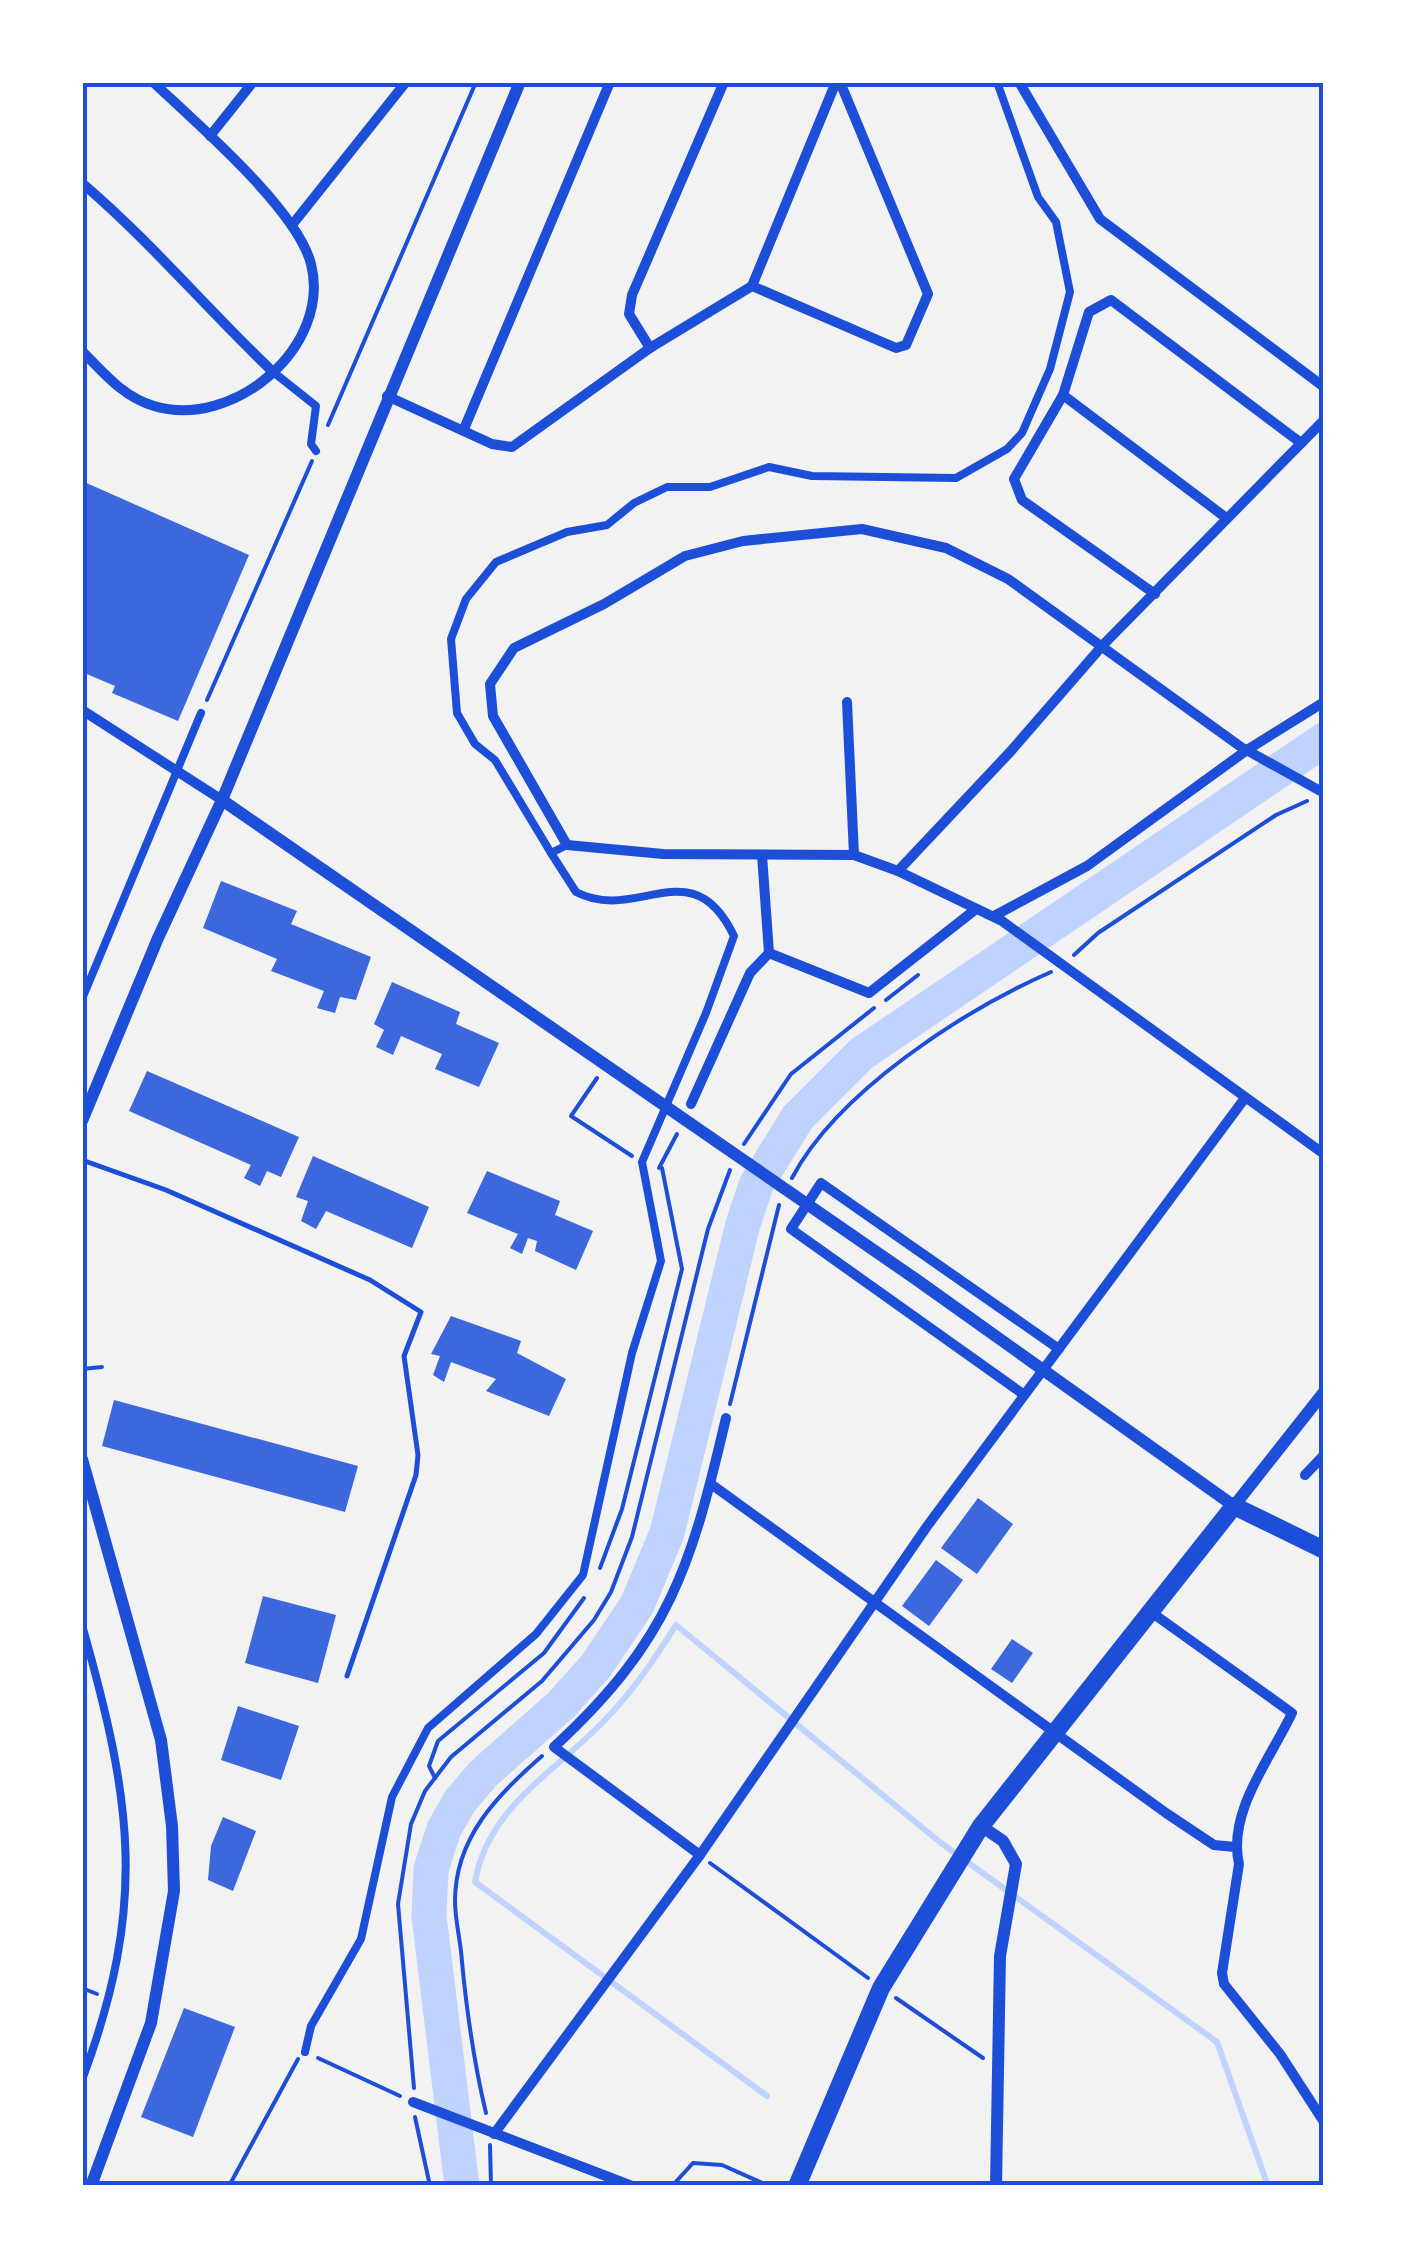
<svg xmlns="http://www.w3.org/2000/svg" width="1406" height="2268" font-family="'Titillium Web',sans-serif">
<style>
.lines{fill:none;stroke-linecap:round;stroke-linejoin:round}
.stream{stroke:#bfd3fe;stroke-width:6}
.river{stroke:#bfd3fe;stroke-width:35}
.building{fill:#3d67dc}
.path{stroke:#1d4ed8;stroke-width:4}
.service{stroke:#1d4ed8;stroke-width:5}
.pedestrian{stroke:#1d4ed8;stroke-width:8}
.minor{stroke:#1d4ed8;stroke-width:10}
.tertiary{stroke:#1d4ed8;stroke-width:12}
.primary{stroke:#1d4ed8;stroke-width:18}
.neatline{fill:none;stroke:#1d4ed8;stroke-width:4}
</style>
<rect width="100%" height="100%" fill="#f2f2f2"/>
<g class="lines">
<path class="stream" d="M767,2096L475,1882C488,1808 552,1774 602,1723C631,1694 654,1660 676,1625L941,1843L1217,2042L1268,2186"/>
<path class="river" d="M462,2186L429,1916L431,1869L444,1829L460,1801L484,1773L561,1705L596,1666L637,1605L667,1533L743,1224L756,1185L798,1117L861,1054L1324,740"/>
</g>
<g class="building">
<path d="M82,481L249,555L178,721L112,693L115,686L82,672Z"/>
<path d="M221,881L297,911L291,924L371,957L356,1000L340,997L335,1013L317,1008L324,991L271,971L277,959L203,928Z"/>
<path d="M392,982L460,1012L456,1024L499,1043L479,1087L435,1069L442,1054L401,1036L393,1055L376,1047L384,1030L374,1024Z"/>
<path d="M147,1071L299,1137L281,1177L267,1171L260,1186L244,1178L251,1165L129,1111Z"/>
<path d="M313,1156L429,1207L412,1248L326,1211L316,1229L301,1221L308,1201L296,1197Z"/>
<path d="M487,1171L560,1201L555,1215L593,1231L576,1270L535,1251L537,1241L528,1238L522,1254L510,1248L518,1234L467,1213Z"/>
<path d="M451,1316L521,1341L517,1353L566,1379L549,1416L486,1391L496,1379L451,1362L444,1382L433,1375L440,1356L431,1354Z"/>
<path d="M114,1400L358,1466L345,1512L102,1446Z"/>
<path d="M978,1498L1013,1524L977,1574L941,1548Z"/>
<path d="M936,1560L963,1580L929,1626L902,1606Z"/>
<path d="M263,1596L336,1615L318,1683L245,1663Z"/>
<path d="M1012,1639L1033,1653L1012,1683L991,1669Z"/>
<path d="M238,1706L299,1726L281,1780L221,1760Z"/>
<path d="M223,1817L256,1831L233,1891L208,1880L211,1846Z"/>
<path d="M184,2008L235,2027L193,2137L141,2117Z"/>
</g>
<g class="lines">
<g class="path">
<path d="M328,425L476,82"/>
<path d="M207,700L312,461"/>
<path d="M1074,955L1098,933L1276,815L1307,801"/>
<path d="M886,1000L918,975"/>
<path d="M597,1078L571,1116L632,1156"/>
<path d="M744,1144L791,1074L874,1008"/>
<path d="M659,1168L677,1134"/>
<path d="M792,1178C837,1092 964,1010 1051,972"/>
<path d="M82,1369L102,1367"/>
<path d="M730,1404L779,1205"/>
<path d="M600,1568L622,1509L682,1269L662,1168"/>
<path d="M435,1778L429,1766L438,1741L544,1653L584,1598"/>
<path d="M710,1863L868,1978"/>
<path d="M82,1988L97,1994"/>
<path d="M896,1998L983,2058"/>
<path d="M318,2058L400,2096"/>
<path d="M414,2088L398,1904L411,1824L425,1791L451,1757L542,1681L594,1620L611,1592L632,1537L708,1229L730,1170"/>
<path d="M486,2113C474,2063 467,2014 462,1962C461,1942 455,1921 455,1901C455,1838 497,1795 542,1756"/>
<path d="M415,2117L430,2186"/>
<path d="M490,2145L491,2186"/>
<path d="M229,2186L298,2059"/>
<path d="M672,2186L693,2163L722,2165L769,2186"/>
</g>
<path class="service" d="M82,1160L166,1190L370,1280L421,1312L404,1356L418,1455L416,1475L347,1676"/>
<g class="pedestrian">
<path d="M272,371L316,406L311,444L316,451"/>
<path d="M551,853L495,760L475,744L457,713L451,639L466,599L496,562L567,532L607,525L634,503L667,487H710L769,467L812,476L956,478L1007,449L1022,433L1050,369L1070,292L1056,222L1038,197L997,82"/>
<path d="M82,999L201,713"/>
<path d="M82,1625C132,1802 148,1903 82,2080"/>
<path d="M305,2052L311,2026L361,1939L392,1797L428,1728L536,1634L583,1575L632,1353L661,1261L642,1162L706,1013L734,936C692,848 637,924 576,892L551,853L567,845"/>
</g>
<g class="minor">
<path d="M1019,82L1100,219L1324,387"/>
<path d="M210,136L253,82"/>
<path d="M82,183C150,241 207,309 272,371"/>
<path d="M292,225L406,82"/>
<path d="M752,286L836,82"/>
<path d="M650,348L629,314L632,295L724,82"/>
<path d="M82,351C104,373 123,397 154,406C233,430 332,347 311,264C297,209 196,123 153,82"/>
<path d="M1063,395L1225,517"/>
<path d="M387,396L492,444L512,447L650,348L752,286L896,348L906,345L928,294L840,82"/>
<path d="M464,429L610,82"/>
<path d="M1155,594L1022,500L1014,479L1063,395L1089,312L1111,300L1301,443"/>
<path d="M847,702L854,855"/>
<path d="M82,710L222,800"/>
<path d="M1324,793L1241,747L1008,579L946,548L862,529L743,541L685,556L604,604L514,648L490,684L493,716L567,845L663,854L854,855L898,871L1002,921L1324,1154"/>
<path d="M898,871L1011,751L1103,645L1324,420"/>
<path d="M994,916L1087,866L1247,750L1324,702"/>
<path d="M769,953L869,993L976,909"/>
<path d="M691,1104L750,973L769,953L762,855"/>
<path d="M1023,1394L791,1229L821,1183L1059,1349"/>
<path d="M1305,1475L1324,1455"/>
<path d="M711,1484L1166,1813L1214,1845L1235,1847"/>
<path d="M1151,1612L1292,1713C1271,1758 1227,1812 1239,1864L1222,1973L1224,1984L1280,2054L1324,2122"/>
<path d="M700,1855L554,1747C670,1640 691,1567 726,1418"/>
<path d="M413,2102L632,2186"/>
<path d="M494,2134L700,1855L928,1525L1245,1098"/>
</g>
<g class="tertiary">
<path d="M222,800L917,1280L1234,1506L1324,1392"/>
<path d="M82,1121L158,938L222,800L520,82"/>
<path d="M82,1459L161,1740L172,1826L174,1891L151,2023L91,2186"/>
<path d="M981,1826L1003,1841L1016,1864L1000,1956L996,2186"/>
</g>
<path class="primary" d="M797,2186L881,1988L981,1826L1234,1506L1324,1550"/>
</g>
<rect width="1406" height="2268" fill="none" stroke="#ffffff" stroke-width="170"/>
<rect x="85" y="85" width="1236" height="2098" class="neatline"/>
</svg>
